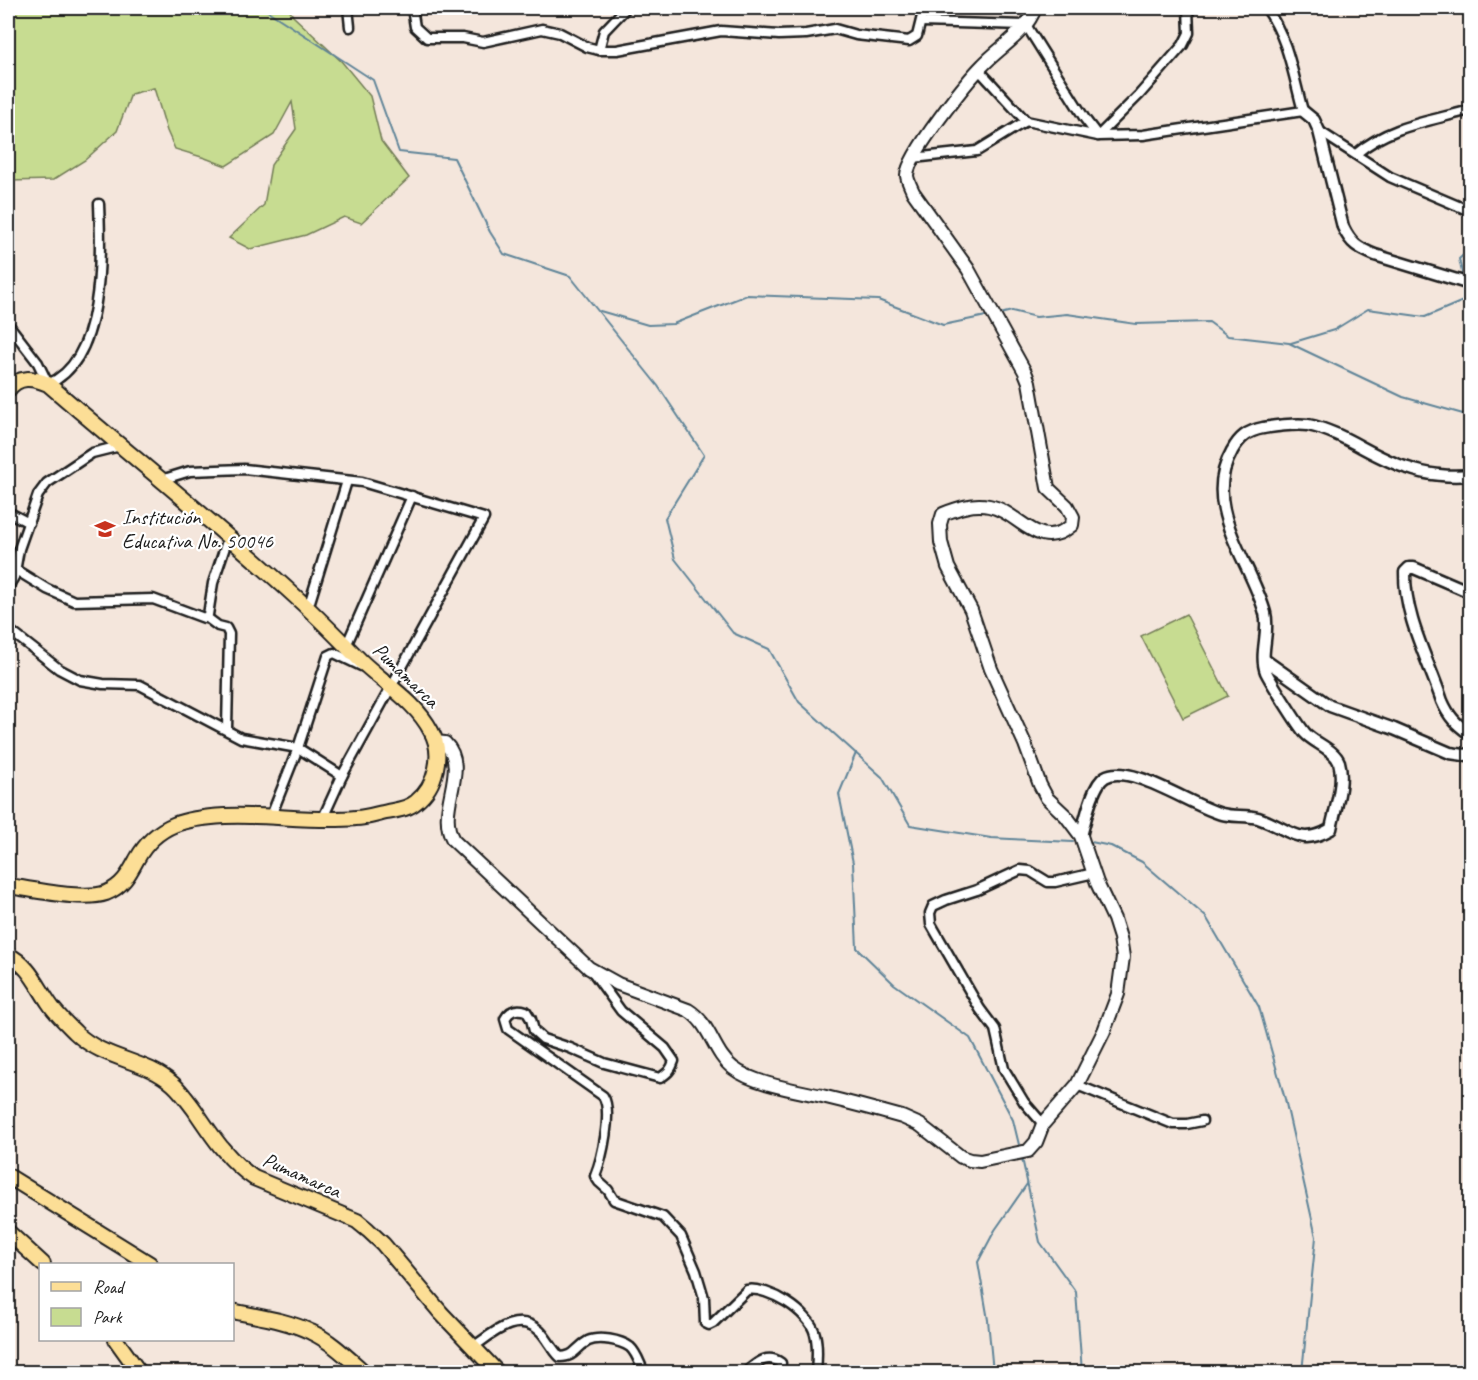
<svg xmlns="http://www.w3.org/2000/svg" width="1478" height="1380" font-family="Caveat,sans-serif">
<style>
.green{fill:#c7dc91;stroke:#727c56;stroke-width:1.5}
.lines{fill:none;stroke-linecap:round;stroke-linejoin:round}
.stream{stroke:#5f8498;stroke-width:2}
.minor-casing{stroke:#1c1c1c;stroke-width:13}
.tertiary-casing{stroke:#1c1c1c;stroke-width:15}
.secondary-casing{stroke:#1c1c1c;stroke-width:16}
.primary-casing{stroke:#1c1c1c;stroke-width:18}
.minor{stroke:#fff;stroke-width:8}
.tertiary{stroke:#fff;stroke-width:10}
.secondary{stroke:#fff;stroke-width:12}
.primary{stroke:#fcde96;stroke-width:14}
.labels{text-anchor:middle;dominant-baseline:central;stroke-width:4.5;stroke-linejoin:round;paint-order:stroke}
.poi-label{font-size:21px;fill:#1c1c1c;stroke:#fff;text-anchor:start}
.street-label{font-size:21px;fill:#1c1c1c;stroke:#fff}
</style>
<rect width="100%" height="100%" fill="#f4e6dc"/>
<filter id="ink" filterUnits="userSpaceOnUse"><feTurbulence type="fractalNoise" baseFrequency=".0167" numOctaves="2"/><feDisplacementMap in="SourceGraphic" scale="12" xChannelSelector="R" yChannelSelector="G"/><feConvolveMatrix kernelMatrix="1 2 1 2 8 2 1 2 1" color-interpolation-filters="sRGB"/></filter>
<g filter="url(#ink)">
<g class="green">
<path d="M8,8H288L293,16L342,62L370,96L381,141L409,178L361,223L344,217L306,235L250,249L229,238L264,205L271,165L296,129L292,102L274,135L226,166L205,158L175,149L167,131L154,88L131,94L117,131L85,160L53,180L8,181Z"/>
<path d="M1186,614L1228,696L1183,718L1141,636Z"/>
</g>
<g class="lines">
<g class="stream">
<path d="M263,8L373,80L399,152L454,158L490,232L504,254L570,276L658,386L704,455L665,518L675,559L733,633L769,649L799,702L882,777L910,825L991,838L1073,842"/>
<path d="M1463,277L1459,259L1470,249"/>
<path d="M600,311L648,325L673,324L747,295L878,300L943,325L986,316"/>
<path d="M1000,314L1012,311L1036,317L1067,314L1136,324L1209,322L1228,336L1289,343L1403,397L1470,416"/>
<path d="M1291,343L1334,330L1368,309L1425,317L1468,299L1467,296"/>
<path d="M856,753L839,794L853,863L857,948L894,984L970,1038L1013,1120L1020,1149"/>
<path d="M1091,842L1111,846L1142,862L1206,917L1259,1007L1285,1099L1316,1237L1302,1372"/>
<path d="M1022,1158L1040,1242L1076,1292L1082,1372"/>
<path d="M993,1372L988,1320L978,1262L995,1230L1027,1184"/>
</g>
<g class="minor-casing">
<g id="minor">
<path d="M348,8L350,27"/>
<path d="M412,8L415,27L427,38H463L483,42L542,29L560,33L587,47L599,50H617L721,31L779,35L806,34L835,29L856,35L909,41L917,36L924,8"/>
<path d="M921,22L1026,25L1085,119L1098,136L1139,95L1183,45L1189,33L1188,8"/>
<path d="M599,50L604,31L626,8"/>
<path d="M979,70L1026,121"/>
<path d="M1319,131L1390,177L1470,211"/>
<path d="M1356,154C1388,126 1431,121 1470,110"/>
<path d="M913,158L977,151L1026,121L1098,136L1143,135L1303,111C1293,75 1288,38 1266,8"/>
<path d="M8,324L38,363L48,384C105,360 101,256 99,204"/>
<path d="M161,480L190,471L244,469L362,482L484,518L342,776L322,820"/>
<path d="M8,512L29,523"/>
<path d="M16,570L47,589L74,601L153,599L204,618L208,615L213,583L228,538"/>
<path d="M8,587L14,577L19,549L38,495L47,483L92,453L120,446"/>
<path d="M308,608L347,481"/>
<path d="M206,617L218,626L226,628L229,634L227,729"/>
<path d="M8,629L59,669L80,680L103,684L140,685L241,738L298,748L342,776"/>
<path d="M346,646L412,496"/>
<path d="M271,816L298,748L328,656L334,653L361,666"/>
<path d="M592,971L621,1011L665,1048L674,1061C671,1070 668,1073 660,1078L604,1063L570,1048L543,1039L534,1031L531,1019L526,1011C516,1008 510,1010 505,1019L508,1029L603,1096C613,1111 602,1159 595,1176L599,1182L608,1190L614,1200L663,1217L681,1236L696,1271L704,1298L705,1323L709,1325L713,1323L747,1290C768,1286 810,1312 815,1334C818,1345 817,1361 816,1372"/>
<path d="M1077,1085L1173,1124H1187L1202,1121"/>
<path d="M1043,1124L1024,1102L1004,1069L995,1029L980,1009L931,924L930,913L933,906L946,900L977,890L1020,870L1030,871L1048,882H1055L1094,873"/>
<path d="M473,1347C492,1334 517,1310 540,1331C547,1338 552,1349 560,1357C575,1357 575,1348 588,1341C599,1336 620,1340 630,1347C637,1353 640,1365 644,1372"/>
<path d="M746,1372C757,1363 767,1353 781,1363L780,1372"/>
</g>
</g>
<g class="tertiary-casing">
<g id="tertiary">
<path d="M1303,111L1314,120L1319,131L1343,227C1351,244 1358,248 1375,255L1470,284"/>
<path d="M1470,592L1414,568H1409L1405,572C1404,617 1428,659 1442,701C1449,717 1456,724 1470,734"/>
<path d="M1265,660L1330,706L1394,729L1450,753L1464,755L1470,754"/>
<path d="M1081,836C1085,822 1092,785 1105,777C1130,762 1195,808 1222,814C1233,817 1247,815 1258,818C1289,828 1298,848 1331,829C1335,809 1345,782 1339,762C1334,749 1314,743 1305,733C1298,725 1271,682 1266,672C1259,654 1270,632 1265,613C1251,561 1200,507 1232,451C1239,438 1247,431 1263,428C1276,426 1294,423 1308,425C1344,432 1373,458 1408,468C1427,475 1451,477 1470,475"/>
</g>
</g>
<g class="secondary-casing">
<path id="secondary" d="M435,742L445,743C471,769 435,808 453,840L589,968L618,984L688,1010C711,1024 713,1053 733,1068C753,1084 800,1091 826,1097C851,1103 877,1110 902,1117L920,1125L961,1157L970,1160L980,1161L1028,1151L1036,1142L1043,1124L1077,1085L1104,1031L1118,994L1123,957L1120,938L1114,919L1097,883L1081,836L1066,816L1047,798L1040,785L1025,744L991,669L971,610L948,567L941,542L940,524L943,514C958,508 973,503 989,506C1019,511 1038,554 1072,525L1073,517L1067,506L1048,488L1029,382L1025,372L968,269L913,192C911,187 907,180 907,175C908,155 967,81 983,65C1001,46 1026,33 1035,8"/>
</g>
<g class="primary-casing">
<g id="primary">
<path d="M8,390C19,375 33,378 48,384C131,456 217,524 298,599C320,619 340,640 361,661C385,684 416,702 431,731C444,754 436,786 416,802C408,809 397,810 387,812C377,814 366,818 356,818C312,822 269,814 225,816C187,818 157,823 137,859C129,874 123,886 106,893C84,901 32,889 8,886"/>
<path d="M8,955C29,965 36,984 49,1003C56,1014 67,1024 76,1033C104,1060 145,1059 173,1084C181,1091 187,1100 194,1109C211,1134 228,1161 254,1178L357,1221L368,1230L383,1244L441,1313L497,1372"/>
<path d="M8,1176L150,1264"/>
<path d="M8,1232L43,1264"/>
<path d="M232,1311C259,1317 286,1320 311,1332C331,1341 348,1358 364,1372"/>
<path d="M116,1340L139,1372"/>
</g>
</g>
<use href="#minor" class="minor"/>
<use href="#tertiary" class="tertiary"/>
<use href="#secondary" class="secondary"/>
<use href="#primary" class="primary"/>
</g>
</g>
<defs>
<g id="school-bare" transform="scale(1.62)"><path d="M0-5L7-2L0 1L-7-2ZM-4 1L0 2.5L4 1V4Q0 6-4 4Z" fill="#c8321e" stroke="#fff" stroke-width="2.5" paint-order="stroke"/></g>
</defs>
<g fill-rule="evenodd">
<use href="#school-bare" x="105" y="529"/>
</g>
<g class="labels">
<g class="poi-label">
<text x="122" y="517">Institución<tspan x="122" dy="24">Educativa No. 50046</tspan></text>
</g>
<g class="street-label">
<text transform="translate(406 675) rotate(44)">Pumamarca</text>
<text transform="translate(302 1175) rotate(24)">Pumamarca</text>
</g>
</g>
<rect width="1478" height="1380" fill="none" stroke="#fff" stroke-width="30"/>
<rect x="15" y="15" width="1448" height="1350" fill="none" stroke="#1c1c1c" stroke-width="2" filter="url(#ink)"/>
<rect x="39" y="1263" width="195" height="78" fill="#ffffff" stroke="#a4a4a4" stroke-width="1.5"/>
<rect x="51" y="1282" width="30" height="9" fill="#fcde96" stroke="#a4a4a4" stroke-width="1.5"/>
<text x="93" y="1293" font-size="18" fill="#1c1c1c">Road</text>
<rect x="51" y="1308" width="30" height="18" fill="#c7dc91" stroke="#a4a4a4" stroke-width="1.5"/>
<text x="93" y="1323" font-size="18" fill="#1c1c1c">Park</text>
</svg>
